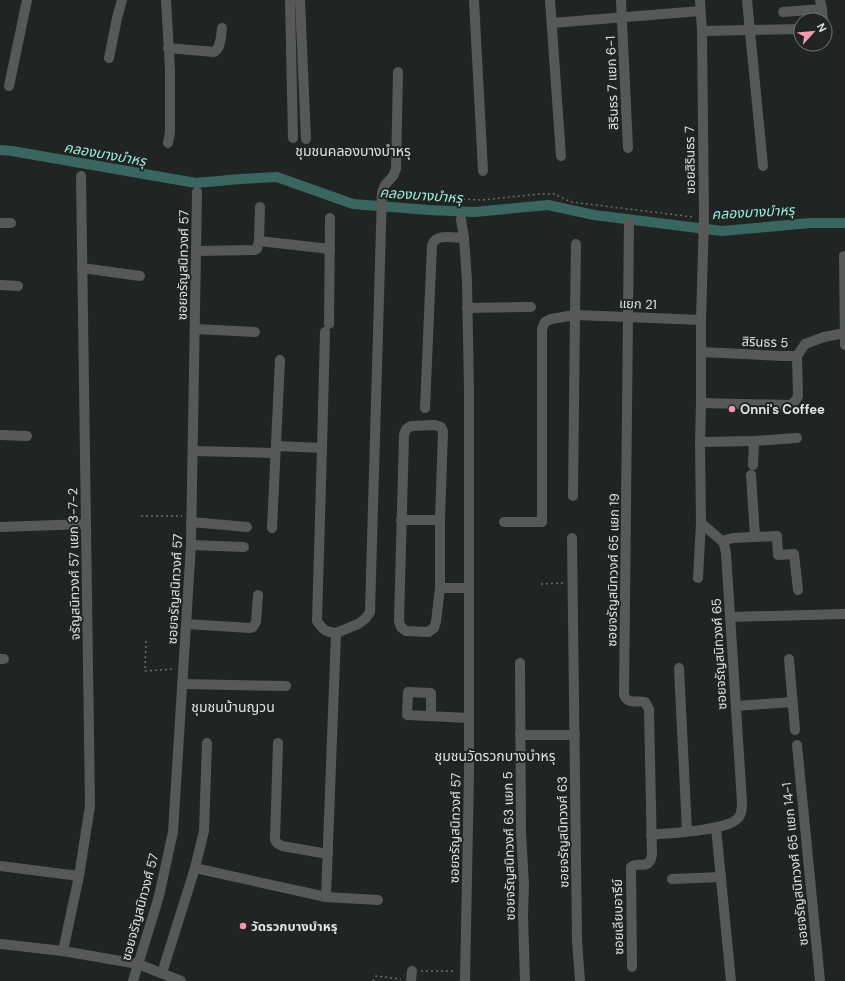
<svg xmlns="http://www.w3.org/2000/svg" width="845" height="981" font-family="'DM Sans','Noto Sans Thai',sans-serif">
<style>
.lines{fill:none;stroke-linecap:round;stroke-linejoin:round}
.canal{stroke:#396660;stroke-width:10}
.path{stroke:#696d6c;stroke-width:1.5;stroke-dasharray:2 3;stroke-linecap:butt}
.minor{stroke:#575958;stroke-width:10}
.poi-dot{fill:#f29aad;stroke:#202423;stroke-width:1.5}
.labels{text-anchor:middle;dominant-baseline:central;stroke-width:4;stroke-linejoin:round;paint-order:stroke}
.street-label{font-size:13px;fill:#e0e3e3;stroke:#202423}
.poi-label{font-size:13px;font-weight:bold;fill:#e0e3e3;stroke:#202423;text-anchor:start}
.neighbourhood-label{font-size:14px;fill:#e0e3e3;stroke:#202423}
.water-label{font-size:14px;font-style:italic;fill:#9cede1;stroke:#202423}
</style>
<rect width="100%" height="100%" fill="#202423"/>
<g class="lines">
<path class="canal" d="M0,150L12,151L196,183L240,179L277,177L353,204L429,210L475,212L548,205L594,215L722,231L810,223H845"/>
<g class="path">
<path d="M428,198L482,200L540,194H554L571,202L694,217"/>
<path d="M459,199L460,210"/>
<path d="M141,516H182"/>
<path d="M541,584L563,583"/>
<path d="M146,641L145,671L174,669"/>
<path d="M421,971H456"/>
<path d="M373,981L376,976L401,979"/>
</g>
<g class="minor">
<path d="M166,0L170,70V132L168,143"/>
<path d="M290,0L293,138"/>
<path d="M300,0L306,139"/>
<path d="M474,0L483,171"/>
<path d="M550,0L561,156"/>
<path d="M621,0L628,148"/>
<path d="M747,0L763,166"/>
<path d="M820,0L822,9L823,20"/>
<path d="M783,12L822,9"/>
<path d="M552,23L700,11"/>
<path d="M702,31L801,29"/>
<path d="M168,48L214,52C221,48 221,36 222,28"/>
<path d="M109,58L117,18L122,0"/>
<path d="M9,86L27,0"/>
<path d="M461,219L464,238L467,281L469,392V772L465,981"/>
<path d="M629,222L624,695C628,705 637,700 645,702L649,709L652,855C649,871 639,861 631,867L632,967"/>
<path d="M0,223H11"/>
<path d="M259,241L260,207"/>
<path d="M196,251L254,250L257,249L259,241L330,249"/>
<path d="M844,256L845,345"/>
<path d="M82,268L140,276"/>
<path d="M0,285L18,286"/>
<path d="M467,308L531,307"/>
<path d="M329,324L330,218"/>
<path d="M195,329L255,332"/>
<path d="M701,352L782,356H797L805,344L824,337L845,333"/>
<path d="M701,403L791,405L796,400L798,396L797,356"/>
<path d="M425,408L432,245C436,233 453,238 464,238"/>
<path d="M0,435L27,436"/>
<path d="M700,442L754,441L797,438"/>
<path d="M276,446L322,448L325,332"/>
<path d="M322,448L317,621C323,630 326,632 336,633"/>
<path d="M193,451L275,453"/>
<path d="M753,465L754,441"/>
<path d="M751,475L755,536"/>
<path d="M573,496L575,315L576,244"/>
<path d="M401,520H440"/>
<path d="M191,522L247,527"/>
<path d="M504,522H542V329L545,322L551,319L575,315L628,317L701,320"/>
<path d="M0,527L86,524"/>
<path d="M272,528L280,360"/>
<path d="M572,538L577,940L580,981"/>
<path d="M722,541L733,538L777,536L778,555L794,554L798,590"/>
<path d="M191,545L244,547"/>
<path d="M698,578L701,523"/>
<path d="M440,588L436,622L434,628L428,632L406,631L401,627L399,621L404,435L406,429L411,426L435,425L441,427L443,431L440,520V588H468"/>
<path d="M730,617L845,614"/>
<path d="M186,624L250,628L253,627L256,622L258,595"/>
<path d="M0,659H4"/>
<path d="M789,659L795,730"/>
<path d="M520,663L521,832L524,885L523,915L525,981"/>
<path d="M679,668L687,831"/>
<path d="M183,684L286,686"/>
<path d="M736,706L792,702"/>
<path d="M431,716V693L408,692L407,715L469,718"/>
<path d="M520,735H575"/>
<path d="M278,743L275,840L277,843L282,846L328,854"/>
<path d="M797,745L820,981"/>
<path d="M716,828L731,981"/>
<path d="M651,835C669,833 725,831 737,819C742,815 742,808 742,802L726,553L724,544L722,541L701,523L700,442L701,403V320L704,218L702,31L700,0"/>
<path d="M0,866L79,876"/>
<path d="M195,868L326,897L336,633L358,624L366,618L370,612L382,193L385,185L393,176L396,169L398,72"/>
<path d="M672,879L721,877"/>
<path d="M326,897L378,900"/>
<path d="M0,944L63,951L138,964L181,981"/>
<path d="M63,951L79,876L90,806L81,176"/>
<path d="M162,973L195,868L204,831L207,743"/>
<path d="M133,981L159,896L173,832L191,545L197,192"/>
<path d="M411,981L412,971"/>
</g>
</g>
<g class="poi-dot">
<circle cx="732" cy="409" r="4"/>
<circle cx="243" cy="926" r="4"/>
</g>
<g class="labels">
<g class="street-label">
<text transform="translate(612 83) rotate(-92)">สิรินธร 7 แยก 6-1</text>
<text transform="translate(690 160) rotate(-91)">ซอยสิรินธร 7</text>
<text transform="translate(183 265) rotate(-89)">ซอยจรัญสนิทวงศ์ 57</text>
<text transform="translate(638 304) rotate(2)">แยก 21</text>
<text transform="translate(765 342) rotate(2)">สิรินธร 5</text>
<text transform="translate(74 564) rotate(-91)">จรัญสนิทวงศ์ 57 แยก 3-7-2</text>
<text transform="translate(613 570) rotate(-89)">ซอยจรัญสนิทวงศ์ 65 แยก 19</text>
<text transform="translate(175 589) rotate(-87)">ซอยจรัญสนิทวงศ์ 57</text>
<text transform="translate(719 654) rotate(-93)">ซอยจรัญสนิทวงศ์ 65</text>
<text transform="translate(455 828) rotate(-89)">ซอยจรัญสนิทวงศ์ 57</text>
<text transform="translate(563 832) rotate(-91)">ซอยจรัญสนิทวงศ์ 63</text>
<text transform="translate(509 846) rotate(-91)">ซอยจรัญสนิทวงศ์ 63 แยก 5</text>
<text transform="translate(795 864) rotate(-96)">ซอยจรัญสนิทวงศ์ 65 แยก 14-1</text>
<text transform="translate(140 907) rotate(-75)">ซอยจรัญสนิทวงศ์ 57</text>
<text transform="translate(618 917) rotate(-91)">ซอยเลียบอารีย์</text>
</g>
<g class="poi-label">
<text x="740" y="409">Onni's Coffee</text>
<text x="251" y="926">วัดรวกบางบำหรุ</text>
</g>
<g class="neighbourhood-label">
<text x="353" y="151">ชุมชนคลองบางบำหรุ</text>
<text x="233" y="707">ชุมชนบ้านญวน</text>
<text x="495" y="756">ชุมชนวัดรวกบางบำหรุ</text>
</g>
<g class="water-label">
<text transform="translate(105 154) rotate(10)">คลองบางบำหรุ</text>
<text transform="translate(421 195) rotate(4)">คลองบางบำหรุ</text>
<text transform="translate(753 212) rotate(-3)">คลองบางบำหรุ</text>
</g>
</g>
<g transform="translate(813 32) rotate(63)"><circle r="19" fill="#202423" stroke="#6d7070"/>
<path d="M0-3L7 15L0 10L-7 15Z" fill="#f29aad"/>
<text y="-6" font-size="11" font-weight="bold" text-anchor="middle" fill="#e0e3e3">N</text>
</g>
</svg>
